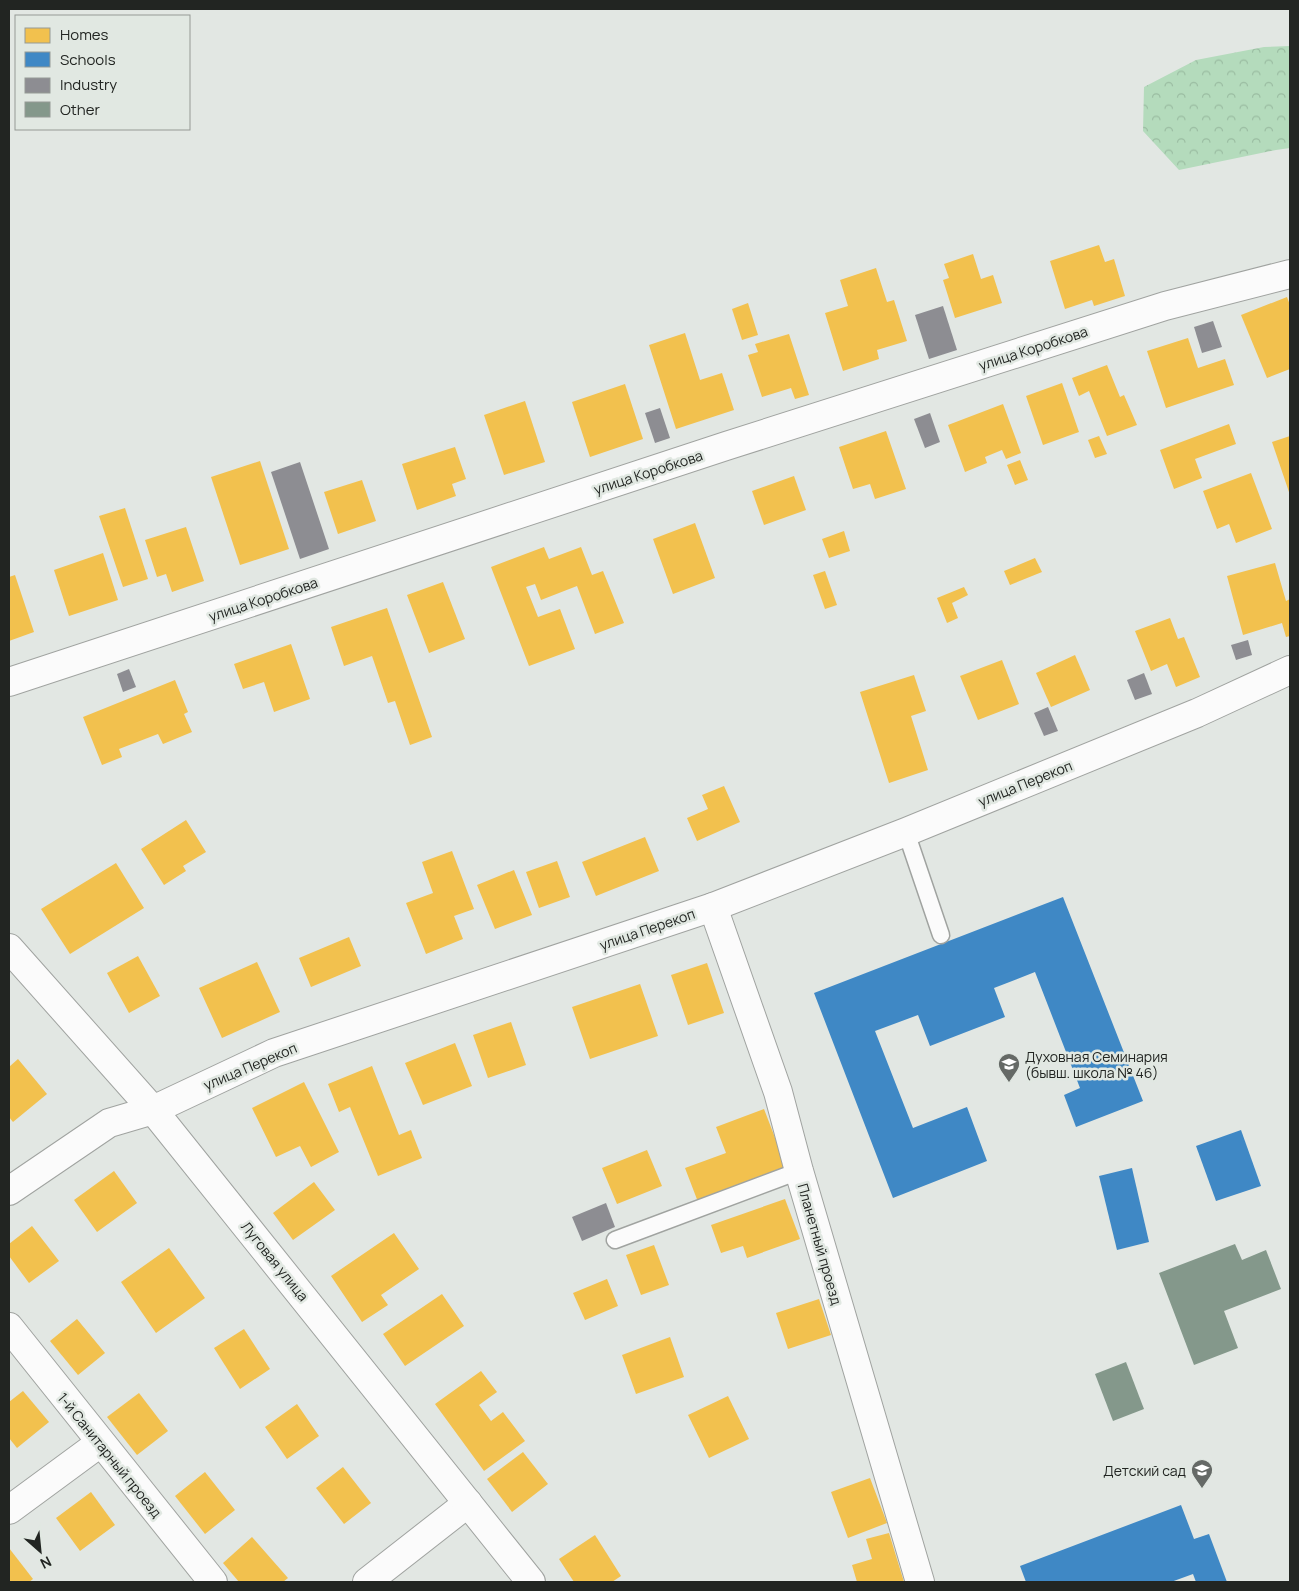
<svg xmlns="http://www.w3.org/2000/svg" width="1299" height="1591" font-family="Manrope,sans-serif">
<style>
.forest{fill:url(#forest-crowns)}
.homes{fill:#f2c14e}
.schools{fill:#3f88c5}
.industry{fill:#8d8d92}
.building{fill:#84988b}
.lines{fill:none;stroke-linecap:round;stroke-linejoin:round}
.lane-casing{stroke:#a0a3a0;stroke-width:19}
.street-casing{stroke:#a0a3a0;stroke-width:30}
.secondary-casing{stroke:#a0a3a0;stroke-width:30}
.lane{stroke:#fbfbfb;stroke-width:16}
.street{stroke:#fbfbfb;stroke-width:28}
.secondary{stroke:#fbfbfb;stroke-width:28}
.labels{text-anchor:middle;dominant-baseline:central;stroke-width:5;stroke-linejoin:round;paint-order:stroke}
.street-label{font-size:14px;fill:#222522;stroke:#e1e8e2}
.poi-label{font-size:14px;fill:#222522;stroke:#e1e8e2;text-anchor:start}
</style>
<defs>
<pattern id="forest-crowns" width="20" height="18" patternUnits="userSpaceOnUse" patternTransform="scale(1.25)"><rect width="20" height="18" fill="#b4dbbc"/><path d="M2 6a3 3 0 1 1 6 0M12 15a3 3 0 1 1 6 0" fill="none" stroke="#9abca1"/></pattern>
</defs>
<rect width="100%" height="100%" fill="#e2e7e3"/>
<path class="forest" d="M1290,46V148L1276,150L1179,170L1143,131L1144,87L1196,60L1264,47Z"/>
<g class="homes">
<path d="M1099,245L1105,262L1114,259L1125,296L1094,306L1092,300L1065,309L1050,261Z"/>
<path d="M973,254L981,279L993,275L1002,303L955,318L943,280L949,278L944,264Z"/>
<path d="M876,268L887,302L894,300L907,341L877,350L879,359L843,371L825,313L848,306L840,280Z"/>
<path d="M1287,297L1290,305V369L1267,378L1241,315Z"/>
<path d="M748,303L758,335L742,340L732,309Z"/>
<path d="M685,333L700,380L722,373L734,410L676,429L649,345Z"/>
<path d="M789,334L809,395L795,399L791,388L762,397L748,355L758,352L755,344Z"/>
<path d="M1188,338L1198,368L1225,359L1234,385L1166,408L1147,351Z"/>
<path d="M1107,365L1120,397L1124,395L1137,425L1107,436L1089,391L1079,396L1072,378Z"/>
<path d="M1062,383L1079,432L1043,445L1026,396Z"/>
<path d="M625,384L643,439L590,457L572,402Z"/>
<path d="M525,401L545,462L504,475L484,415Z"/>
<path d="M1003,404L1021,453L1006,459L1002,450L985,457L987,463L965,472L948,425Z"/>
<path d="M1229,424L1236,444L1195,459L1202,478L1174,489L1160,450Z"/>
<path d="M886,431L906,489L875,499L870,484L853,489L839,447Z"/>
<path d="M1099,436L1107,454L1095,458L1088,440Z"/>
<path d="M1290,436V495L1272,442Z"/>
<path d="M455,447L466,479L452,484L456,496L417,510L402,464Z"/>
<path d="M1020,460L1028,480L1015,485L1007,465Z"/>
<path d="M260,461L289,549L240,565L211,477Z"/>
<path d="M1251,473L1272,529L1236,543L1229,524L1217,529L1203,491Z"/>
<path d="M794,476L806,510L764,525L752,491Z"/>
<path d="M362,480L376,521L338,534L324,492Z"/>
<path d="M125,508L148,579L123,587L99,516Z"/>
<path d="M695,523L715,578L673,594L653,539Z"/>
<path d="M186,527L204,581L172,592L166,574L157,577L145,540Z"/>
<path d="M844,531L850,551L829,558L822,539Z"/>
<path d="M544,547L549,559L581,547L592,575L603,571L624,623L595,634L577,586L541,600L535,584L526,587L538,617L560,609L575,649L529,666L491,567Z"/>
<path d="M103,553L118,600L69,616L54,570Z"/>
<path d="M1035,558L1042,572L1010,585L1004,571Z"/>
<path d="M1275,563L1286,601L1290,599V636L1286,637L1282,623L1243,635L1227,576Z"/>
<path d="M825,571L837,605L825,609L813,575Z"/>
<path d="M15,575L34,632L9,641V577Z"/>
<path d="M443,582L465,639L429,653L407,595Z"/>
<path d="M964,587L968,595L952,603L958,618L947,623L937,598Z"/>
<path d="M387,608L432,737L410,745L395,701L388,703L372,656L344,666L331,627Z"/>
<path d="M1170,618L1178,639L1184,637L1200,677L1176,687L1167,664L1151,671L1135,631Z"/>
<path d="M291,644L310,699L274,712L264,682L243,689L234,664Z"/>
<path d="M1075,655L1090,690L1051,707L1036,673Z"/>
<path d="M1002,660L1019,704L978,720L960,676Z"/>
<path d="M914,675L926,711L911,716L928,770L889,783L860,692Z"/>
<path d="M175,680L188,712L184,714L192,732L163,744L158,734L119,749L122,757L102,765L83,717Z"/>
<path d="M724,786L740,822L697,841L687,818L708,809L702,795Z"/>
<path d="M186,820L206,852L183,866L186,871L164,885L141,849Z"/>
<path d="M645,837L659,871L596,896L582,862Z"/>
<path d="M452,851L474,909L454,916L463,939L426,954L406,903L433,893L422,862Z"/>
<path d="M557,861L570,897L539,908L526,872Z"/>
<path d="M116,863L144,908L70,954L41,909Z"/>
<path d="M514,870L532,915L495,929L477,885Z"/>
<path d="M349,937L361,966L311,987L299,958Z"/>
<path d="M138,956L160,996L129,1013L107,973Z"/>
<path d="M257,962L280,1012L222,1038L199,988Z"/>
<path d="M707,963L724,1013L688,1025L671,975Z"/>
<path d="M640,984L658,1036L590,1059L572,1007Z"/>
<path d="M511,1022L526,1065L488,1078L473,1035Z"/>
<path d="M455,1043L472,1086L423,1105L405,1063Z"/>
<path d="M18,1059L47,1094L13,1122L9,1117V1067Z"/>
<path d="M372,1066L399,1135L411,1130L422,1158L378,1176L350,1107L339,1112L328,1084Z"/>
<path d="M304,1082L339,1152L311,1167L300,1146L276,1157L252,1108Z"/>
<path d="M764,1109L787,1169L698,1202L685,1168L726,1153L716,1127Z"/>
<path d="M647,1150L662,1186L617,1204L602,1168Z"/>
<path d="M114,1171L137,1203L97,1232L74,1200Z"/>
<path d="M314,1182L335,1210L293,1240L273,1213Z"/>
<path d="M785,1199L800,1239L747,1258L743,1246L721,1253L711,1225Z"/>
<path d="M32,1226L59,1261L29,1283L9,1256V1244Z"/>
<path d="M394,1233L419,1269L381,1295L388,1305L362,1322L331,1276Z"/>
<path d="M654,1245L669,1285L641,1295L626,1255Z"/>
<path d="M169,1248L205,1298L156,1333L121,1282Z"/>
<path d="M607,1279L618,1306L585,1320L573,1293Z"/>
<path d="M442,1294L464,1326L405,1366L383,1334Z"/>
<path d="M819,1299L831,1335L788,1349L776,1313Z"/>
<path d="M77,1319L105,1353L78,1375L50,1341Z"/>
<path d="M244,1329L270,1369L240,1389L214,1348Z"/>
<path d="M670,1337L684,1377L636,1394L622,1355Z"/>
<path d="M481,1371L497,1392L479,1405L491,1421L503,1412L525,1441L484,1471L435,1404Z"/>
<path d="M23,1391L49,1422L17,1448L9,1438V1402Z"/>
<path d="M139,1393L168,1431L137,1455L107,1417Z"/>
<path d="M728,1396L749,1439L709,1458L688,1415Z"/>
<path d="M297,1404L319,1436L287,1459L265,1427Z"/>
<path d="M523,1452L548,1484L512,1512L487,1479Z"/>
<path d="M343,1467L371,1503L344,1524L316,1488Z"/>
<path d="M205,1472L235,1510L205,1534L175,1496Z"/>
<path d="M870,1478L887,1523L848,1538L831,1492Z"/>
<path d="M91,1492L115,1525L80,1551L56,1518Z"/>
<path d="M889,1533L904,1582H857L852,1565L872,1559L866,1539Z"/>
<path d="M595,1535L621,1576L612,1582H574L559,1559Z"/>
<path d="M252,1537L288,1578L283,1582H239L223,1563Z"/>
<path d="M9,1548L33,1579L29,1582H9Z"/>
</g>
<g class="schools">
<path d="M1063,897L1143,1101L1076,1127L1064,1095L1080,1088L1035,972L994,988L1005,1017L930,1046L918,1015L875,1031L913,1128L967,1107L987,1161L893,1198L814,993Z"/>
<path d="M1241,1130L1261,1186L1216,1201L1196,1146Z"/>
<path d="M1132,1168L1149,1242L1117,1250L1099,1176Z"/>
<path d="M1181,1505L1194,1539L1209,1534L1227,1582H1196L1193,1574L1171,1582H1026L1020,1566Z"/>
</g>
<g class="industry">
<path d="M943,306L957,350L929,359L915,315Z"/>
<path d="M1213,321L1222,347L1202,353L1194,327Z"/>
<path d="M660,408L670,438L655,443L645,413Z"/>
<path d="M930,413L940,442L925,448L914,419Z"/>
<path d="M300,462L329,549L300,559L271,472Z"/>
<path d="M1248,640L1252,655L1236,660L1231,645Z"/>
<path d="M129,669L136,687L123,692L117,674Z"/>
<path d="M1144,673L1152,694L1135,700L1127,680Z"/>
<path d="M1048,707L1058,731L1044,736L1034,713Z"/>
<path d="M606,1203L615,1227L582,1241L572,1217Z"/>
</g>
<g class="building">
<path d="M1235,1244L1242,1260L1266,1250L1281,1289L1224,1311L1238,1348L1194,1365L1159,1273Z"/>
<path d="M1126,1362L1144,1409L1113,1421L1095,1374Z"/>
</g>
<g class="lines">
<g class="lane-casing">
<g id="lane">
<path d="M906,832L941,935"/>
<path d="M615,1240L799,1171"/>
</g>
</g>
<g class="street-casing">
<g id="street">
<path d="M9,682L726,446L1165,306L1290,274"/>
<path d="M713,907L778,1092L799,1171L920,1582"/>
<path d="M9,948L153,1110L274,1053L713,907L906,832L1197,713L1290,670"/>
<path d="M9,1327L213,1582"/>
<path d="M9,1510L100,1443"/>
<path d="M367,1582L468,1503"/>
</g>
</g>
<g class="secondary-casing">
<path id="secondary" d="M9,1191L109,1123L153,1110L531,1582"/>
</g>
<use href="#lane" class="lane"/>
<use href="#street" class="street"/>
<use href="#secondary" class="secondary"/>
</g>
<defs>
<g id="school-pin" transform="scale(1.125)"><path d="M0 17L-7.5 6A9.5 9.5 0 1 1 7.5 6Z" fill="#656966" stroke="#e1e8e2"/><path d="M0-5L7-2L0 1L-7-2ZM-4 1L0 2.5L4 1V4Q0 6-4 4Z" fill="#fff"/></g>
</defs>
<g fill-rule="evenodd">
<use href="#school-pin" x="1009" y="1064"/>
<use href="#school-pin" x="1202" y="1470"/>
</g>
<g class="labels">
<g class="street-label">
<text transform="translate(1033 348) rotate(-18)">улица Коробкова</text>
<text transform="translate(648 472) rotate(-18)">улица Коробкова</text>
<text transform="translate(263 599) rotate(-18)">улица Коробкова</text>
<text transform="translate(1025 783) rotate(-22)">улица Перекоп</text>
<text transform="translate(647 929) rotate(-19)">улица Перекоп</text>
<text transform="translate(250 1066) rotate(-23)">улица Перекоп</text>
<text transform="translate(820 1244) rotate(74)">Планетный проезд</text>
<text transform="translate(275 1261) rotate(51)">Луговая улица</text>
<text transform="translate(110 1455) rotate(51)">1-й Санитарный проезд</text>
</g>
<g class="poi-label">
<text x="1025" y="1056">Духовная Семинария<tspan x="1025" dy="16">(бывш. школа № 46)</tspan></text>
<text x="1186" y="1470" text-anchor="end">Детский сад</text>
</g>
</g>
<rect width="1299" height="1591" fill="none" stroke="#222522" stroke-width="20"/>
<rect x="15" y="15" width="175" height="115" fill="#e1e8e2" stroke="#959a95"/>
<rect x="25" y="28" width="25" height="15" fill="#f2c14e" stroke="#959a95"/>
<text x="60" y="40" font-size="15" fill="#222522">Homes</text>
<rect x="25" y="52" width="25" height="15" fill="#3f88c5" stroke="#959a95"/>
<text x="60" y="65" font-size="15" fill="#222522">Schools</text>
<rect x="25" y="78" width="25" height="15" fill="#8d8d92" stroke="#959a95"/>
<text x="60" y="90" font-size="15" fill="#222522">Industry</text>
<rect x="25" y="102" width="25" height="15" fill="#84988b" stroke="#959a95"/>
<text x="60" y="115" font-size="15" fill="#222522">Other</text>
<g transform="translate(40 1551) rotate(153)" stroke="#e1e8e2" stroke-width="4" paint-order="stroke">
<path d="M0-4L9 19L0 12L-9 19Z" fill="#222522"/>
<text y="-8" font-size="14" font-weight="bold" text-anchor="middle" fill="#222522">N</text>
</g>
</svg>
